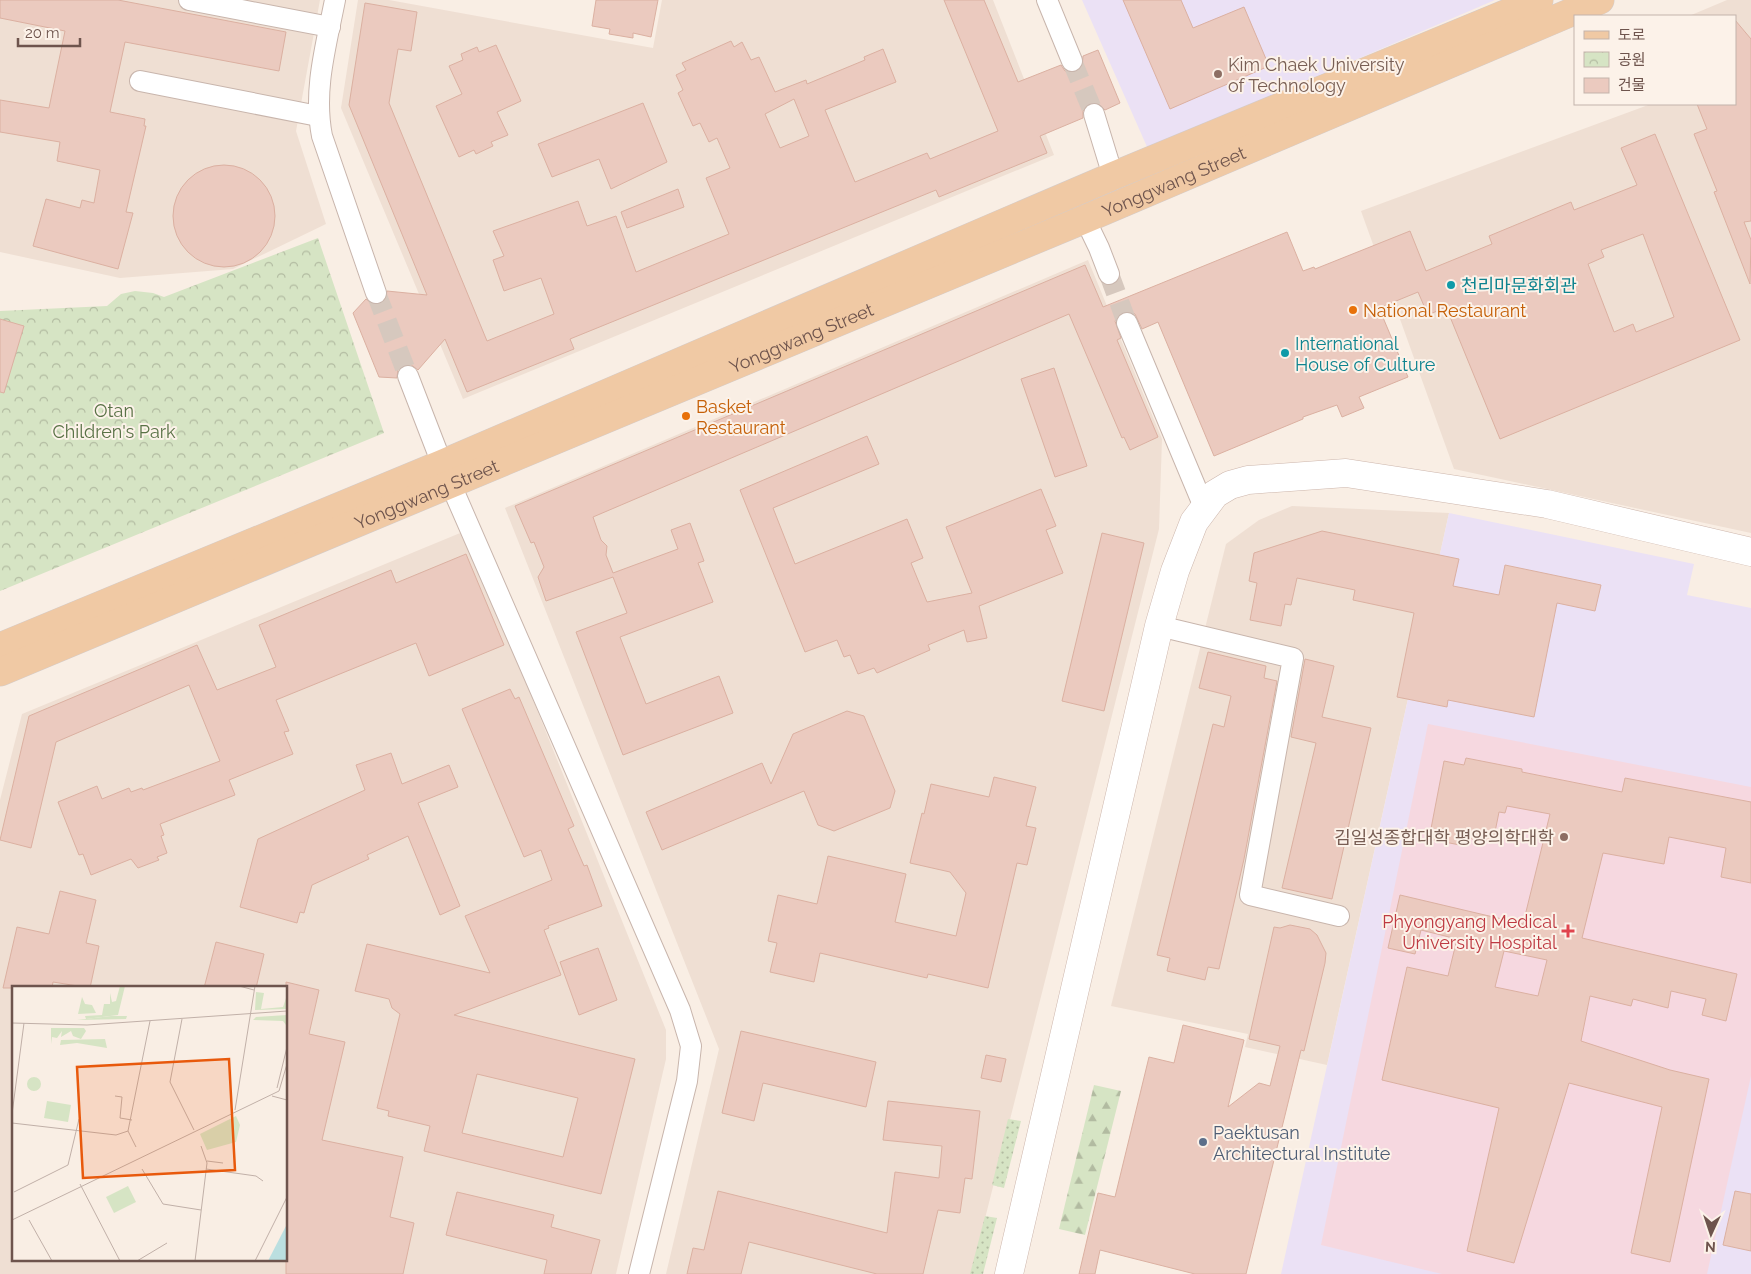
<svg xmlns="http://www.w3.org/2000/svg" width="1751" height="1274" font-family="Raleway,'Noto Sans KR',sans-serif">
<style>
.residential{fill:#efdfd3;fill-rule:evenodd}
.education{fill:#ebe1f5}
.medical{fill:#f6d8e0}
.grass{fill:url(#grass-dots)}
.forest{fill:url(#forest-firs)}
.park{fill:url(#park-crowns)}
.building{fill:#ebcabf;stroke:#dbb0a1;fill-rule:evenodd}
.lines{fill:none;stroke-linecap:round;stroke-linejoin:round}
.street-tunnel{stroke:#d6c8be;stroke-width:20;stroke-dasharray:20 10;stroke-linecap:butt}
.street-casing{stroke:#c8b5ac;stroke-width:22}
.secondary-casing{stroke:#cdb6ac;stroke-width:29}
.primary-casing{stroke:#d4ccca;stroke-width:29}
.street{stroke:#fff;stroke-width:20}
.secondary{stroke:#fff;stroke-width:28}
.primary{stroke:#f0c9a4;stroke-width:28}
.education-dot{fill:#8d6e63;stroke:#fcf2e9;stroke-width:2}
.culture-dot{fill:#0f9aa8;stroke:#fcf2e9;stroke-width:2}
.food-dot{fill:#e8710a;stroke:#fcf2e9;stroke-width:2}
.health-dot{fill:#e0444e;stroke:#fcf2e9;stroke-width:2}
.service-dot{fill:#5c6f8a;stroke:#fcf2e9;stroke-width:2}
.labels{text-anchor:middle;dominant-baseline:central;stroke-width:4;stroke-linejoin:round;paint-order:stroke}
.education-label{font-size:18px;fill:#785e54;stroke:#fcf2e9;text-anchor:start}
.street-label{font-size:18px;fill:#6e544d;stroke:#fcf2e9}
.culture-label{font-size:18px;fill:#0d838f;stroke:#fcf2e9;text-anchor:start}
.food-label{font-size:18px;fill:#c56008;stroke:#fcf2e9;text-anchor:start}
.park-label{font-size:18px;fill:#597246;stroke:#fcf2e9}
.health-label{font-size:18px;fill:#be3a42;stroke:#fcf2e9;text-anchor:end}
.service-label{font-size:18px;fill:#4e5e75;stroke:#fcf2e9;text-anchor:start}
.inset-road{fill:none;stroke:#c1b0a8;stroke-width:1}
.view{fill:#e8590c;fill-opacity:0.15;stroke:#e8590c;stroke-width:2.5}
.inset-edge{fill:none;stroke:#6e544d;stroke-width:2.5}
</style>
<defs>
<pattern id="grass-dots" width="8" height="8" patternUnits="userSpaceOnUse" patternTransform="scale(1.25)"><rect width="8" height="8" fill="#d6e4c4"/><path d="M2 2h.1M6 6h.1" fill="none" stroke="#b2bba1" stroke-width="1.8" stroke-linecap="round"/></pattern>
<pattern id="forest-firs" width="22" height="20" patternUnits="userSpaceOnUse" patternTransform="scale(1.25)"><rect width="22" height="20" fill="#d6e4c4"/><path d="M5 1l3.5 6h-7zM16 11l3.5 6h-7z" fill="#b2bba1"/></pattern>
<pattern id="park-crowns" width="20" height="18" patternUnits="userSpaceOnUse" patternTransform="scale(1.25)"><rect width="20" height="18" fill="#d6e4c4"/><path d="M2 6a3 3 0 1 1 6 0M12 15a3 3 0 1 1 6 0" fill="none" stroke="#b2bba1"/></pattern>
</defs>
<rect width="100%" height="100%" fill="#f9eee4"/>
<g class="residential">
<path d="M0,0H320L296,131L326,224L233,269L120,278L0,252Z"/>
<path d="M358,0H389L653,48L662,0H993L1054,155L463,399L341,108Z"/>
<path d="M1727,0H1751V533L1454,469L1361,211L1651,104H1735V16H1689Z"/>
<path d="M1088,260L1162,439L1159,529L971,1274H666L719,1049L505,508Z"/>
<path d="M1292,506L1449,513L1327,1065L1245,1047L1248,1034L1111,1006L1226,544L1259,520Z"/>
<path d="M465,531L666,1030V1059L616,1274H0V800L22,714ZM14,988H286V1260H14Z"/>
</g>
<g class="education">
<path d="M1082,0H1495L1148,149Z"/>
<path d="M1449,513L1694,564L1687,595L1751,608V1274H1281Z"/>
</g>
<path class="medical" d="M1428,724L1751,787V1076L1707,1274H1442L1321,1245Z"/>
<g class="grass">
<path d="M1008,1119L1021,1121L1004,1188L992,1185Z"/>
<path d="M985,1216L997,1218L983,1274H970Z"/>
</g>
<path class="forest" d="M1094,1085L1121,1091L1085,1235L1059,1229Z"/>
<path class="park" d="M318,238L384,433L0,591V311L107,306L121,294L135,291L153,293L164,297Z"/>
<g class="building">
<path d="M0,0H118L286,32L279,71L125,42L110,112L145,119L144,126H146L126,212L133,213L118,269L33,246L46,199L80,208L82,200L94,203L100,170L57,161L60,142L0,132V100L49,108L65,31L0,18Z"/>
<path d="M596,0H658L651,37L633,33V38L609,34L610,29L592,26Z"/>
<path d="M944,0H984L1018,82L1061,65L1065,71L1076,72L1082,68L1083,56L1098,50L1120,103L1105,110L1097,103H1090L1083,111V118L1040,136L1047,153L939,197L936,190L570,339L574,349L467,392L445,339L418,370L410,364L404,365L398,369L397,378L379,377L353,313L366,299L373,304H380L385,300L387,291L427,295L349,105L365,3L417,12L411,51L398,49L389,103L487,341L554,314L541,278L504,291L493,260L504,256L493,231L578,201L587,226L616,216L636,272L729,234L706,178L730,168L717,138L709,142L700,123L693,126L678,93L683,90L676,75L686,70L682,63L731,41L734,47L742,42L751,60L759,57L775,92L806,80L807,84L865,60L864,57L883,49L896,82L825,110L855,182L927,153L930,159L998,131ZM794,99L809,136L780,148L765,114Z"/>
<path d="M1123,0H1181L1193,28L1244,7L1269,66L1170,109Z"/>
<path d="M1735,20L1751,39V221L1744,222L1751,240L1750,284L1714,192L1717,191L1694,134L1707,129L1697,104H1735Z"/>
<path d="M496,45L521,101L497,112L508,135L491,142L493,146L476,154L474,150L459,157L436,106L462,94L449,66L463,60L461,54L477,47L479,52Z"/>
<path d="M643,103L667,162L611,189L599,159L552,177L538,144Z"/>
<path d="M1655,134L1740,340L1500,439L1446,307L1428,315L1418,292L1379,308L1408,377L1359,397L1364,408L1342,417L1337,405L1303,417V419L1214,456L1158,322L1142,329L1135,314L1128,311L1122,312L1115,321L1121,338L1117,340L1158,437L1130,450L1124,437L1122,438L1069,314L593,517L601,540L607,546L606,555L613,573L678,549L671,530L690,523L704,561L698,563L713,602L620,637L646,704L719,676L733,713L623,755L576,632L627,613L613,577L546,601L538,577L544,567L534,542L531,543L515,506L1085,265L1103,307L1287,232L1303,271L1314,267L1315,269L1410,231L1426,271L1492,244L1489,236L1571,202L1574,210L1637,185L1621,148ZM1643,234L1674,317L1636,332L1633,324L1614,332L1588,264L1604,257L1601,250Z"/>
<circle cx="224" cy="216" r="51"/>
<path d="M678,189L684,207L627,228L621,212Z"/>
<path d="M0,319L24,326L4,393L0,392Z"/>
<path d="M1054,368L1087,466L1055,477L1021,379Z"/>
<path d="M867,436L879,464L773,508L795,564L907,519L923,558L911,563L927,602L972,593L946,527L1041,489L1056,526L1046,530L1063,573L979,606L987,638L967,642L964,630L928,645L930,650L877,673L874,668L858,674L850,655L844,657L837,640L805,652L740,490Z"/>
<path d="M1322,531L1459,559L1453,586L1499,595L1505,565L1601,585L1595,611L1557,603L1534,717L1448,700L1447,707L1397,697L1414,613L1353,600L1355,590L1297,578L1291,605L1285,604L1281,626L1250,620L1257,583L1249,581L1254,553Z"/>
<path d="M1102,533L1144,543L1104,711L1062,701Z"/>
<path d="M466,554L504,645L429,676L416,643L276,700L289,731L284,732L293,754L229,780L235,795L160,824L164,835L161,836L167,853L157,857L159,860L138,868L131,859L91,875L83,854L79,855L58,802L97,786L102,799L129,788L131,792L142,788L143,790L220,761L189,685L56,742L31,848L0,840L29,716L197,645L217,690L276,667L259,625L391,570L396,583Z"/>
<path d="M1208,652L1266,666L1264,678L1277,681L1244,859L1219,969L1208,967L1205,980L1167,971L1170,958L1157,955L1213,724L1224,727L1231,696L1199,688Z"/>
<path d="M1305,659L1334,666L1322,717L1371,728L1332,899L1282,888L1316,743L1291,737Z"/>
<path d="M510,689L515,699L519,697L574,826L568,829L584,866L587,865L602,906L548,926L549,928L544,930L561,975L454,1015L635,1059L601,1194L424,1151L430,1126L388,1116L389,1111L377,1108L400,1014L392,1008L389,999L355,991L367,944L490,973L465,916L552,880L541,850L524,857L462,709ZM477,1074L578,1098L563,1157L462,1133Z"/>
<path d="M847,711L864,716L895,791L890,808L834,831L818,825L804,791L662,850L646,812L762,763L771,784L793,734Z"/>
<path d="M391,753L402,784L449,765L458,787L418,803L460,906L440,915L408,836L367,855L369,859L312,885L304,913L300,912L297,923L240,907L258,839L365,790L356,765Z"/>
<path d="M1466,758L1522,769V772L1622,792L1625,778L1751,802V883L1721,877L1726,848L1669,837L1664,864L1603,853L1582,938L1737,974L1726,1021L1702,1015L1706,999L1671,991L1668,1008L1633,999L1631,1006L1590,996L1581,1041L1670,1070L1709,1079L1670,1262L1631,1253L1662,1107L1569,1083L1514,1263L1467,1251L1499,1108L1382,1080L1407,967L1448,976L1457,939L1421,930L1415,954L1388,948L1400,895L1523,924L1550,814L1507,806L1505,813L1499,812L1493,842L1466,838L1465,846L1429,839L1444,761L1464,765ZM1504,951L1547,960L1538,996L1495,987Z"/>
<path d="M994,777L1036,787L1026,826L1036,828L1027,865L1017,863L988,988L928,974L927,978L820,953L814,982L770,972L777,943L768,941L778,895L817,904L828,856L906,874L895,922L956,936L966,893L950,872L910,863L922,813L924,814L931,784L989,797Z"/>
<path d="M60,891L96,900L86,943L99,946L90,988L53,982L52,988H3L17,927L49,934Z"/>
<path d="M1290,925L1310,929L1317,935L1326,953L1325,963L1304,1051L1301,1050L1246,1274H1195L1100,1250L1095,1274H1079L1098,1193L1115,1197L1149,1057L1174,1063L1183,1025L1244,1040L1228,1107L1259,1083L1270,1086L1280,1046L1249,1039L1274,927L1280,928Z"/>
<path d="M216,942L264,954L256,988H204Z"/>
<path d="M598,948L617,1000L579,1015L560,962Z"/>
<path d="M286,982L319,990L309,1034L345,1042L322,1140L403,1157L390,1217L414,1223L403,1274H286Z"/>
<path d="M741,1031L876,1062L866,1107L763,1083L754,1121L722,1113Z"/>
<path d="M986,1055L1006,1059L1001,1082L981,1078Z"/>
<path d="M888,1101L980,1111L972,1179L965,1178L960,1213L938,1210L923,1274H877L749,1242L741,1274H687L693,1248L704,1250L718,1191L887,1233L895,1172L939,1178L942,1146L883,1140Z"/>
<path d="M1735,1191L1751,1194V1251L1723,1245Z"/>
<path d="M457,1192L554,1215L551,1227L600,1240L591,1274H544L547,1260L446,1235Z"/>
</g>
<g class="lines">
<g class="street-tunnel">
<path d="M1072,61L1094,114"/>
<path d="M1109,274L1127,323"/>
<path d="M376,293L408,376"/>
</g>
<g class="street-casing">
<g id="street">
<path d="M189,0L330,27"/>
<path d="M335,0C326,46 313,90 322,136L376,293"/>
<path d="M1047,0L1072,61"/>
<path d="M140,81L318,116"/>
<path d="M1094,114L1113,176"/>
<path d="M1085,219L1099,248L1109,274"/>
<path d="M1127,323L1204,507"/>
<path d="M408,376L442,464"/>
<path d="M451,485L680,1010L691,1046L687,1081L639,1274"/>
<path d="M1159,626L1293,658L1250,895L1339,916"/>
</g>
</g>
<g class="secondary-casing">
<path id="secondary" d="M1009,1274L1159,626L1175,571L1194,522L1215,494L1230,485L1248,480L1346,473L1547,504L1751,552"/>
</g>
<g class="primary-casing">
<g id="primary">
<path d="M0,647L442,464L1113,176L1539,0"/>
<path id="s1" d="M0,672L1085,219L1600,0"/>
</g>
</g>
<use href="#street" class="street"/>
<use href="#secondary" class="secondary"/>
<use href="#primary" class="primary"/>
</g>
<g class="education-dot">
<circle cx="1218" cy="74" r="5"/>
<circle cx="1564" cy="837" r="5"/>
</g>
<g class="culture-dot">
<circle cx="1451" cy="285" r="5"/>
<circle cx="1285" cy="353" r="5"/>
</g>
<g class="food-dot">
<circle cx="1353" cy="310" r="5"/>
<circle cx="686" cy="416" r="5"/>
</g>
<path class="health-dot" d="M1565.5 923.5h5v5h5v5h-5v5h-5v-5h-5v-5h5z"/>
<circle class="service-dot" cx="1203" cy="1142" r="5"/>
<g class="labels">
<g class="education-label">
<text x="1228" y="64">Kim Chaek University<tspan x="1228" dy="21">of Technology</tspan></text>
<text x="1554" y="837" text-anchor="end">김일성종합대학 평양의학대학</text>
</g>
<g class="street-label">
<text stroke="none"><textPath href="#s1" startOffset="1272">Yonggwang Street</textPath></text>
<text stroke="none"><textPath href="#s1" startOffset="868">Yonggwang Street</textPath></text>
<text stroke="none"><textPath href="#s1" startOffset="462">Yonggwang Street</textPath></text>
</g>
<g class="culture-label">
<text x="1461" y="285">천리마문화회관</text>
<text x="1295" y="343">International<tspan x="1295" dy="21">House of Culture</tspan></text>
</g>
<g class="food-label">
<text x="1363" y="310">National Restaurant</text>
<text x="696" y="406">Basket<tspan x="696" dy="21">Restaurant</tspan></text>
</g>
<g class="park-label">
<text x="114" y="410">Otan<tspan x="114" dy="21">Children's Park</tspan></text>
</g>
<g class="health-label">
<text x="1557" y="921">Phyongyang Medical<tspan x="1557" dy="21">University Hospital</tspan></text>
</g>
<g class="service-label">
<text x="1213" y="1132">Paektusan<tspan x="1213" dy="21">Architectural Institute</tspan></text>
</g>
</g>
<g transform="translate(12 986)">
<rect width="275" height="275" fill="#f9eee4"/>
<path d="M244,6L252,7L249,23L271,21L274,12L275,23L243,24ZM275,29L274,39L271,35L241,34L244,31ZM99,30H115L114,33L65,34ZM35,115L59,119L56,136L32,132Z" fill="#d6e4c4"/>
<path d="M108,0H113L106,29L74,33L73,30L90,29L92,18H98V7L100,16L104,15ZM70,11L73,18L80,19L84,27L66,28ZM39,42H72L74,45L69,53L61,50L59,45L49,51L50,45L45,52L40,51L39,58ZM93,53L95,62L65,57L48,59L49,54Z" fill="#d6e4c4"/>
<path d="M224,130L228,139L224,156L195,164L188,148Z" fill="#d6e4c4"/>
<path d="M15 98a7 7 0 1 1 14 0a7 7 0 1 1-14 0ZM116,200L124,216L102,227L94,211Z" fill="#d6e4c4"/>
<path d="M275,238V275H256L258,271Z" fill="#bbdfe0"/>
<path class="inset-road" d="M227,0L242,4M170,33L158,96L182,144M0,37L75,39L275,25M265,102L275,61M103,110L110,111L108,132L120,134M260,110L275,114M223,124L243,0M0,128L12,37M0,137L104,149L116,145M124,161L116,145L138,35M195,175L211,177M130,183L151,218L189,224M194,183L244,190L251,195M68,198L108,275M2,206L56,179L67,133M0,234L267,105L275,78M17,234L40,275M125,275L155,257M183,275L195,177L189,160M243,275L275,211"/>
<path class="view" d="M217,73L223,184L71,192L65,81Z"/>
<rect width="275" height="275" class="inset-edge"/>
</g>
<rect x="1574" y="15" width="162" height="90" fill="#fcf2e9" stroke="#c3b3ab"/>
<rect x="1584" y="31" width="25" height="8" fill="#f0c9a4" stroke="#c3b3ab"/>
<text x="1618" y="40" font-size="15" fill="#6e544d">도로</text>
<rect x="1584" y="52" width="25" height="15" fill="url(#park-crowns)" stroke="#c3b3ab"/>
<text x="1618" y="65" font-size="15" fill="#6e544d">공원</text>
<rect x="1584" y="78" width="25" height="15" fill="#ebcabf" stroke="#c3b3ab"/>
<text x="1618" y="90" font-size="15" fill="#6e544d">건물</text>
<g transform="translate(1711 1234) rotate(183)" stroke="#fcf2e9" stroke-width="4" paint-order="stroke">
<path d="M0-4L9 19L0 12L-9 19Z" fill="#6e544d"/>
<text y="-8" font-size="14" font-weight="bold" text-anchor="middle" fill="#6e544d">N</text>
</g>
<path d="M18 38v8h62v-8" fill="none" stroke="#6e544d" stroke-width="2.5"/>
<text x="25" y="38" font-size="15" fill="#6e544d" stroke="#fcf2e9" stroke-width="4" paint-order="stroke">20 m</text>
</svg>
